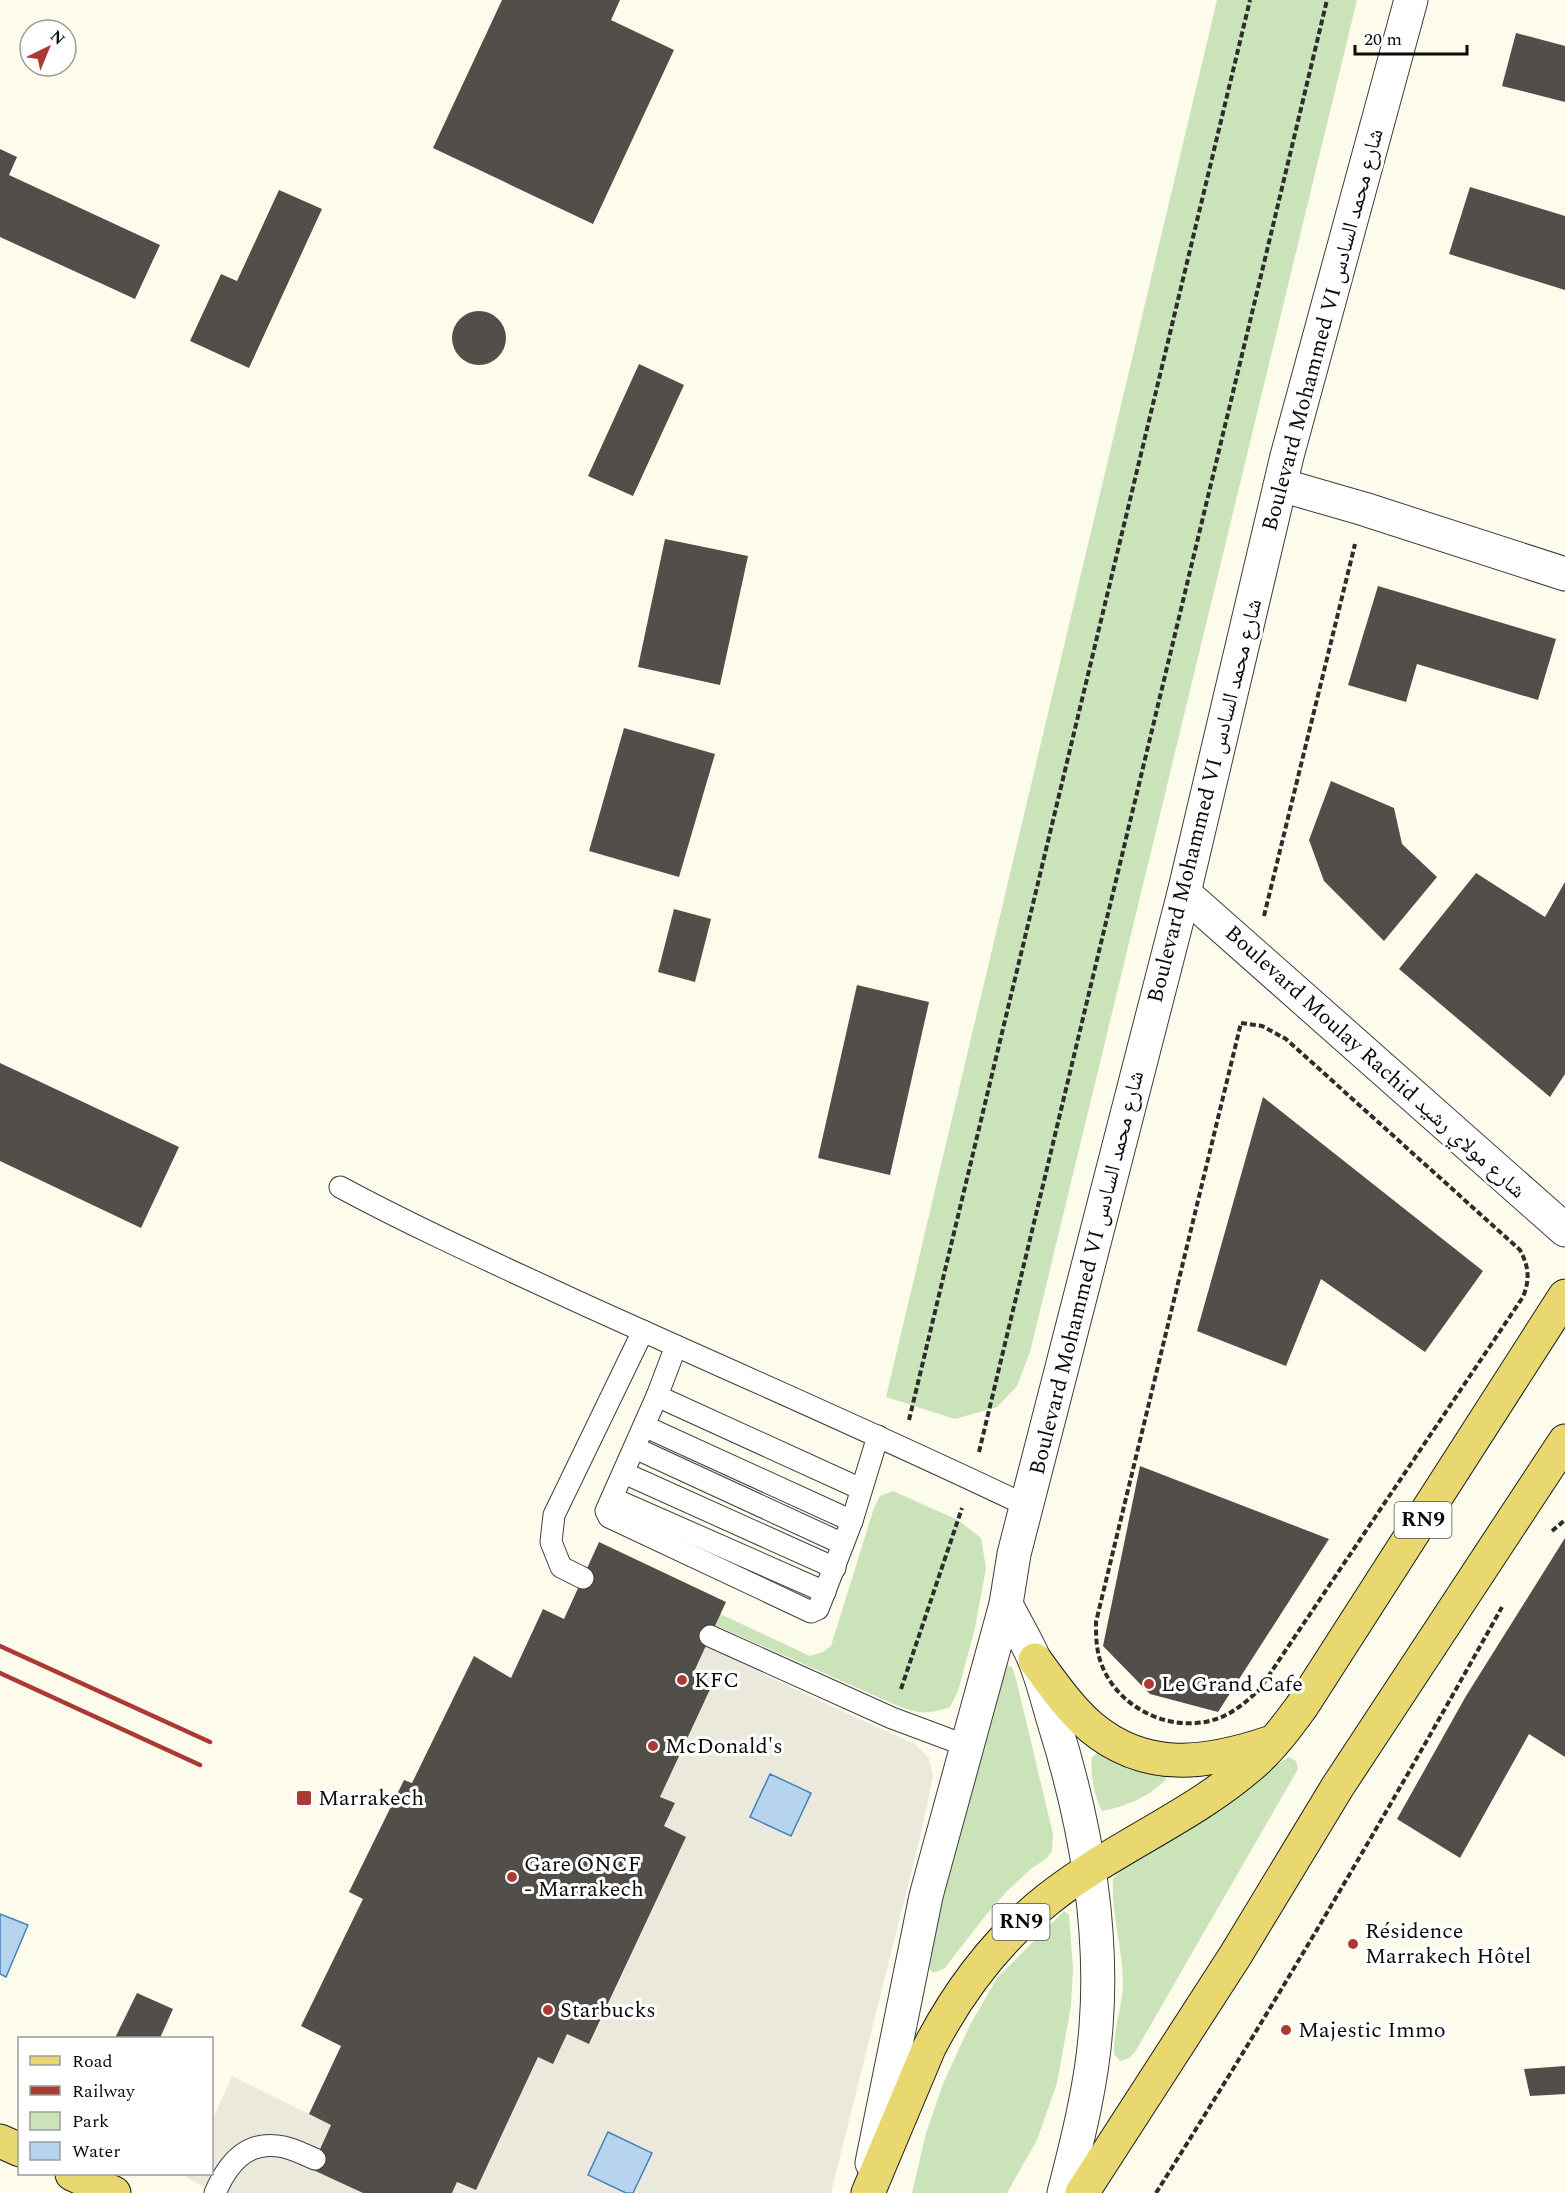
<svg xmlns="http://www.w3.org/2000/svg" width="1565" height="2193" font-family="Spectral,'Noto Naskh Arabic',serif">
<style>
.green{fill:#cbe3b9}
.plaza{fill:#ebe9dc}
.water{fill:#b6d4ee;stroke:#4581bd;stroke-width:1.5}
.building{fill:#524e49}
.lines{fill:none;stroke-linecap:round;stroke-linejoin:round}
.service-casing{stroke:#3e3e3e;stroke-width:23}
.minor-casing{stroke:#3e3e3e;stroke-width:35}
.tertiary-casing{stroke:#3e3e3e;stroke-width:35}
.primary-casing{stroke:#1c1c1c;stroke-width:35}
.path{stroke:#2d2d2d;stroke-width:4;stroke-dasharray:6 3;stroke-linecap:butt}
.service{stroke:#fff;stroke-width:21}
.minor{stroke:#fff;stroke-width:33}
.tertiary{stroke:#fff;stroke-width:33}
.primary{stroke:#e9d86f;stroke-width:33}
.rail{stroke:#ab3a34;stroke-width:4.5}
.poi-dot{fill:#ab3a34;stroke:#fff;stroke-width:2}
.labels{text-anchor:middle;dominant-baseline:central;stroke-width:6;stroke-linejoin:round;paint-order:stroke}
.shield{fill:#fff;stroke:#545454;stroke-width:1.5}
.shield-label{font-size:21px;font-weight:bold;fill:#0b0b0b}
.street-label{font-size:22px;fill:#0b0b0b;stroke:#fff}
.poi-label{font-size:22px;fill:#0b0b0b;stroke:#fff;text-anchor:start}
</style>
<rect width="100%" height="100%" fill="#fdfbec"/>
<g class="green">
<path d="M1217,0H1357L1030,1352L1017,1386L997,1407L955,1419L886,1397Z"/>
<path d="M893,1491L958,1520L981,1538L986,1568L975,1628L958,1691L950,1707C926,1715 919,1714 896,1705L715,1625L720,1614L810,1656L823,1652L831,1646L874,1508L880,1496Z"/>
<path d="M1004,1664L1012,1667L1016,1679L1053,1834L1052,1851L1046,1859L1032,1868L1008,1890L986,1915L944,1969L933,1973L928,1967L929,1955L998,1678Z"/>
<path d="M1099,1752C1118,1765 1137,1768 1160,1769L1166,1779C1151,1796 1125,1807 1102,1811C1094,1796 1090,1774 1092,1757Z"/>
<path d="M1289,1757L1296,1761L1298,1769L1135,2052L1129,2058L1120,2061L1114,2054C1113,2030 1123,2006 1123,1980C1122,1946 1111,1912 1113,1878L1127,1865L1220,1811L1275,1766Z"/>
<path d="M1064,1911L1069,1915L1073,1968L1071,2006L1057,2083L1037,2140L1007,2193H912L926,2133L943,2084L970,2025L997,1978Z"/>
</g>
<g class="plaza">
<path d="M705,1646L837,1709L915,1744L929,1758L933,1777L921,1833L831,2193H452L457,2182L476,2190L538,2057L567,2034L590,2044L686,1837L664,1826L675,1804L660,1797L712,1685L692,1676Z"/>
<path d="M232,2076L331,2125L311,2169L363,2193H215L186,2177L187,2174H212V2121Z"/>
</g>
<g class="water">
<path d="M770,1774L811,1793L791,1836L750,1817Z"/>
<path d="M0,1914L28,1925L6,1977L0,1974Z"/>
<path d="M608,2132L652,2153L633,2193H626L588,2175Z"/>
</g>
<g class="building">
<path d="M502,0H620L611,20L674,50L593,224L433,148Z"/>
<path d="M1516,33L1565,46V102L1502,86Z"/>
<path d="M0,149L17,157L9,175L160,245L135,299L0,237Z"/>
<path d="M1470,187L1565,216V290L1449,254Z"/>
<path d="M279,190L322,209L249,368L190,341L221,274L237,281Z"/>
<circle cx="479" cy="338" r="27"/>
<path d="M639,364L684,385L633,496L588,476Z"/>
<path d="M665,539L748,556L720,685L638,667Z"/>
<path d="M1378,586L1556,639L1538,700L1417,664L1406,702L1348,685Z"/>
<path d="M624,728L715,754L679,877L589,851Z"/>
<path d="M1331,781L1394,808L1402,844L1437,877L1384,941L1324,881L1309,840Z"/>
<path d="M1476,873L1545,917L1565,882V1074L1550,1097L1399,969Z"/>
<path d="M674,909L711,919L695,982L658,972Z"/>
<path d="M857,985L929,1002L890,1175L818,1158Z"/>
<path d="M0,1063L179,1147L141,1228L0,1161Z"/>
<path d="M1263,1097L1483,1271L1425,1352L1321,1279L1286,1366L1197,1331Z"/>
<path d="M1140,1466L1329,1539L1218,1712L1150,1694L1103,1646Z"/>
<path d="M1565,1538V1757L1529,1734L1460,1858L1397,1819L1466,1696Z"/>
<path d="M599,1542L726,1602L692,1676L712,1685L660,1797L675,1803L664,1826L686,1837L589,2044L567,2034L553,2064L538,2057L476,2190L457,2182L452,2193H363L311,2169L331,2125L309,2114L341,2046L301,2026L363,1899L349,1892L404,1780L412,1783L474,1656L511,1678L543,1609L564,1619Z"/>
<path d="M137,1993L173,2009L160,2038H115Z"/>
<path d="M1565,2066V2094L1530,2096L1524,2069Z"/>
</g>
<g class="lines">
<g class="service-casing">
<g id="service">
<path d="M340,1187C420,1230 503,1267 585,1305C733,1372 881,1436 1027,1506"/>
<path d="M676,1346L657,1396L606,1511L609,1517L811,1612L818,1609L852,1521L878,1436"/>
<path d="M657,1396L861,1489"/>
<path d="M644,1426L852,1521"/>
<path d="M635,1448L843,1544"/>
<path d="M624,1473L835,1568"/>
<path d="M612,1498L825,1592"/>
<path d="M583,1578L561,1567L551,1542L554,1515L643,1331"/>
<path d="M710,1636L892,1718L967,1746"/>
<path d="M215,2193C228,2163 247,2139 284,2147C294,2149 305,2155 315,2159"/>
</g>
</g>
<g class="minor-casing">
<path id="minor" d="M1281,485L1364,509L1565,574"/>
</g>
<g class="tertiary-casing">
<g id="tertiary">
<path d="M1184,893L1565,1230"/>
<path d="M1006,1604C1015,1623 1027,1641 1035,1661C1043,1681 1048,1702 1054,1722C1085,1821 1104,1924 1096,2027C1092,2083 1078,2139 1064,2193"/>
<path d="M872,2163L926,1896L1006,1604L1014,1554L1184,893L1287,456L1411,0"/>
</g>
</g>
<g class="primary-casing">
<g id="primary">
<path d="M1035,1660C1052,1683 1069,1708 1091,1727C1146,1773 1206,1764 1269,1743"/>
<path d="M0,2141L20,2150"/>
<path d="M72,2174L114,2193"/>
<path d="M868,2193L929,2048C958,1992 998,1939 1047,1900C1113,1847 1196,1816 1258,1759C1275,1743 1288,1725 1302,1706L1565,1296"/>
<path d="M1082,2193L1235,1956L1338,1786L1565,1441"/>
</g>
</g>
<g class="path">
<path d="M1264,916L1355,544"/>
<path d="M1241,1023L1262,1026L1286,1039L1520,1250C1529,1267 1530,1279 1523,1297L1259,1690C1248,1700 1238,1709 1226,1715C1179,1738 1118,1711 1101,1663C1096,1649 1096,1636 1096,1622Z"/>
<path d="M909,1420L1250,0"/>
<path d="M979,1452L1327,0"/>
<path d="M1552,1531L1565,1520"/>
<path d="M901,1689L962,1508"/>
<path d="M1156,2193C1277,2001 1392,1805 1502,1607"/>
</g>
<use href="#service" class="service"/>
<use href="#minor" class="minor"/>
<use href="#tertiary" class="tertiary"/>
<use href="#primary" class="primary"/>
<g class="rail">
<path d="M0,1646L210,1742"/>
<path d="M0,1673L200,1765"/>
</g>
</g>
<g class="poi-dot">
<circle cx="682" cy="1680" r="6"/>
<circle cx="1149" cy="1684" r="6"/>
<circle cx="653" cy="1746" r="6"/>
<rect x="296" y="1790" width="16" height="16" rx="3"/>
<circle cx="512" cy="1877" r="6"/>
<circle cx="1353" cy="1944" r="6"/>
<circle cx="548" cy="2010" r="6"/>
<circle cx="1286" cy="2030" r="6"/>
</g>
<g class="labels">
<g class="shield">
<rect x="1394.5" y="1502" width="57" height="36" rx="4.5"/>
<rect x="992.5" y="1904" width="57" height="36" rx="4.5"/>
</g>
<g class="shield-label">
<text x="1423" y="1520">RN9</text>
<text x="1021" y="1922">RN9</text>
</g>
<g class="street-label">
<text transform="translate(1323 330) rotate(-75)">Boulevard Mohammed VI شارع محمد السادس</text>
<text transform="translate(1205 801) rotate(-76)">Boulevard Mohammed VI شارع محمد السادس</text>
<text transform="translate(1375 1062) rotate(42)">Boulevard Moulay Rachid شارع مولاي رشيد</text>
<text transform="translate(1087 1273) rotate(-76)">Boulevard Mohammed VI شارع محمد السادس</text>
</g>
<g class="poi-label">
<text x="694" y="1680">KFC</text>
<text x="1161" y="1684">Le Grand Cafe</text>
<text x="665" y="1746">McDonald's</text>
<text x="318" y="1798">Marrakech</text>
<text x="524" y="1864">Gare ONCF<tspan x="524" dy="25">- Marrakech</tspan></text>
<text x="1365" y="1931">Résidence<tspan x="1365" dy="25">Marrakech Hôtel</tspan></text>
<text x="560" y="2010">Starbucks</text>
<text x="1298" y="2030">Majestic Immo</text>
</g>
</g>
<rect x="18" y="2037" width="195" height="138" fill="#ffffff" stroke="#9d9d9d" stroke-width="1.5"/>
<rect x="30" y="2056" width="30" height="9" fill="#e9d86f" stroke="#9d9d9d" stroke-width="1.5"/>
<text x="72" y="2067" font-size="18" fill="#0b0b0b">Road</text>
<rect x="30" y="2086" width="30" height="9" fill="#ab3a34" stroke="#9d9d9d" stroke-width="1.5"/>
<text x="72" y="2097" font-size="18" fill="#0b0b0b">Railway</text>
<rect x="30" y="2112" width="30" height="18" fill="#cbe3b9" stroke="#9d9d9d" stroke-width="1.5"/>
<text x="72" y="2127" font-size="18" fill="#0b0b0b">Park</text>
<rect x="30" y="2142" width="30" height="18" fill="#b6d4ee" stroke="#9d9d9d" stroke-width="1.5"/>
<text x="72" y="2157" font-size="18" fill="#0b0b0b">Water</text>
<g transform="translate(48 48) rotate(43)"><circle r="28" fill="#ffffff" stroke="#9d9d9d" stroke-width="1.5"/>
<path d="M0-4.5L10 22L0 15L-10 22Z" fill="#ab3a34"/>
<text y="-9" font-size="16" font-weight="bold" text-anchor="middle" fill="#0b0b0b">N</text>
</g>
<path d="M1355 45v9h112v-9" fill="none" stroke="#0b0b0b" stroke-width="3"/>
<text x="1364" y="45" font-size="18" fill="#0b0b0b" stroke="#ffffff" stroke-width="4.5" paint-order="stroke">20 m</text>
</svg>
